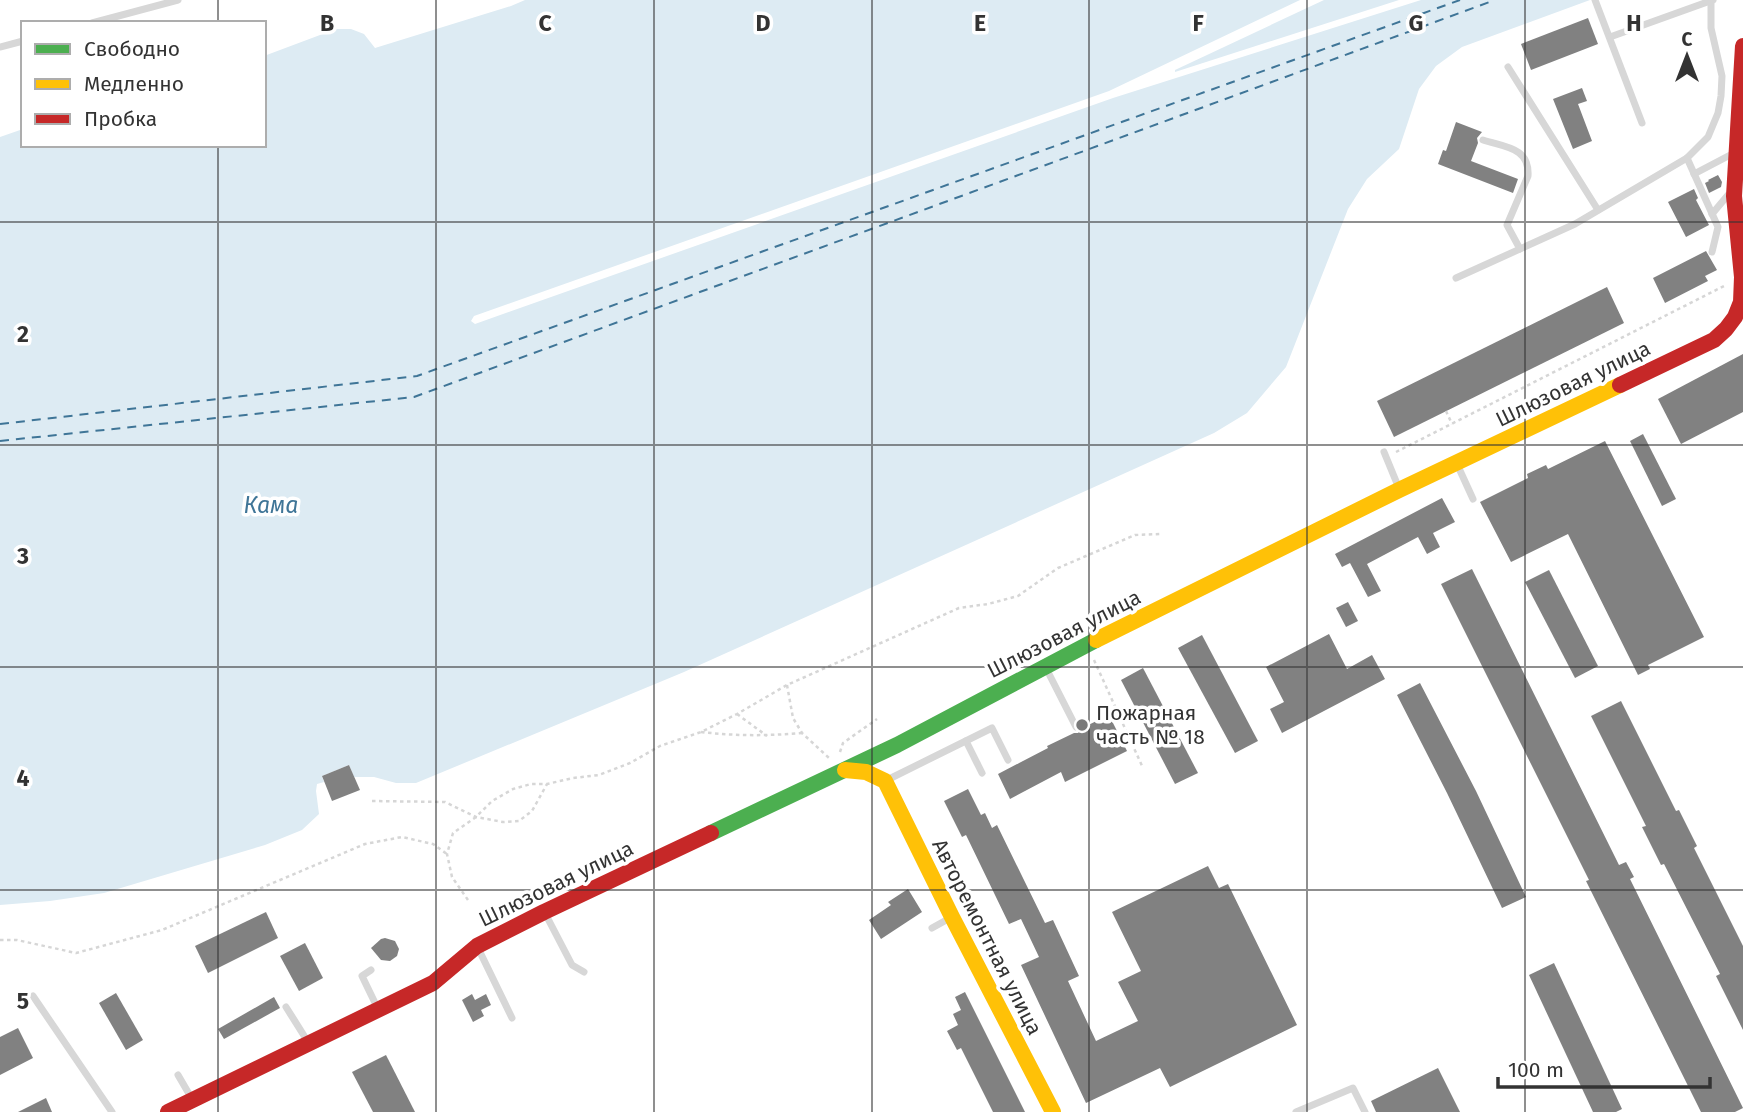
<svg xmlns="http://www.w3.org/2000/svg" width="1743" height="1112" font-family="'Fira Sans',sans-serif">
<style>
.water{fill:#ddebf3}
.lines{fill:none;stroke-linecap:round;stroke-linejoin:round}
.ferry{stroke:#3f7597;stroke-width:2;stroke-dasharray:9 7;stroke-linecap:butt}
.building{fill:#818181}
.path{stroke:#d6d6d6;stroke-width:2.5;stroke-dasharray:3.5 3.5;stroke-linecap:butt}
.lane{stroke:#d7d7d7;stroke-width:7}
.fast{stroke:#4caf50;stroke-width:16}
.slow{stroke:#ffc107;stroke-width:16}
.jam{stroke:#c62828;stroke-width:16}
.grid{fill:none;stroke:#333;stroke-width:2;stroke-opacity:0.55}
.poi-dot{fill:#7a7a7a;stroke:#fff;stroke-width:2.5}
.labels{text-anchor:middle;dominant-baseline:central;stroke-width:7;stroke-linejoin:round;paint-order:stroke}
.street-label{font-size:21px;fill:#333;stroke:#fff}
.poi-label{font-size:21px;fill:#333;stroke:#fff;text-anchor:start}
.water-label{font-size:23px;font-style:italic;fill:#3f7597;stroke:#fff}
.grid-label{font-size:23px;text-anchor:middle;font-weight:bold;fill:#333;stroke:#fff;stroke-width:7;stroke-linejoin:round;paint-order:stroke}
</style>
<rect width="100%" height="100%" fill="#fff"/>
<g class="water">
<path d="M525,0H1300L1109,91L474,316L471,321L475,324L1113,98L1421,0H1590L1462,47L1436,66L1419,89L1399,149L1367,179L1348,209L1286,367L1247,413L1214,433L684,672L416,783H396L374,777H354L349,765L322,776L324,782L317,784L316,791L319,814L302,830L265,845L104,893L50,901L0,905V137L23,129V145H264V56L336,29H351L364,34L375,48L511,6Z"/>
<path d="M1324,0H1399L1175,72V70Z"/>
</g>
<g class="lines">
<g class="ferry">
<path d="M0,424L417,376L1460,0"/>
<path d="M0,441L414,397L1495,0"/>
</g>
</g>
<g class="building">
<path d="M1588,18L1598,44L1531,70L1521,44Z"/>
<path d="M1582,88L1587,101L1578,104L1592,141L1573,149L1553,99Z"/>
<path d="M1456,122L1482,132L1477,138L1478,143L1471,161L1518,179L1513,193L1438,164L1443,150L1446,151Z"/>
<path d="M1718,175L1722,182L1721,187L1709,193L1705,183L1709,181L1708,180Z"/>
<path d="M1694,189L1698,198L1696,200L1709,225L1686,237L1668,202Z"/>
<path d="M1706,251L1717,270L1705,276L1708,281L1665,303L1653,278Z"/>
<path d="M1607,287L1624,323L1394,437L1377,401Z"/>
<path d="M1743,354V412L1681,444L1658,399Z"/>
<path d="M1643,434L1676,499L1662,506L1630,441Z"/>
<path d="M1605,441L1704,637L1648,665L1650,669L1638,675L1568,534L1511,562L1480,502L1528,478L1527,474L1546,465L1548,469Z"/>
<path d="M1442,498L1455,522L1433,533L1440,547L1427,554L1418,537L1367,564L1381,591L1368,597L1350,563L1342,567L1335,554Z"/>
<path d="M1472,569L1619,865L1626,862L1634,877L1630,879L1743,1108L1735,1112H1701L1586,881L1589,880L1441,584Z"/>
<path d="M1549,570L1598,666L1575,678L1525,582Z"/>
<path d="M1348,602L1358,621L1346,627L1336,608Z"/>
<path d="M1329,634L1347,669L1372,655L1385,679L1282,733L1270,709L1284,702L1266,667Z"/>
<path d="M1202,635L1258,741L1235,753L1178,648Z"/>
<path d="M1143,668L1198,773L1175,784L1121,680Z"/>
<path d="M1420,683L1476,791L1526,897L1502,908L1447,793L1397,695Z"/>
<path d="M1621,701L1676,811L1679,810L1697,846L1694,848L1743,946V1030L1716,976L1720,974L1664,864L1661,865L1642,827L1646,826L1591,716Z"/>
<path d="M1109,715L1127,751L1065,782L1061,772L1010,799L998,774L1048,748L1047,746L1074,733H1078L1082,728Z"/>
<path d="M349,765L360,790L332,801L322,776Z"/>
<path d="M968,789L981,815L985,813L992,828L997,825L1045,923L1053,920L1079,976L1068,981L1096,1041L1138,1021L1118,982L1141,971L1112,912L1208,866L1219,888L1228,884L1297,1025L1170,1087L1160,1068L1086,1103L1021,965L1039,957L1021,919L1009,924L966,835L962,837L944,801Z"/>
<path d="M908,889L922,912L881,939L869,920L891,905L888,902Z"/>
<path d="M266,912L278,938L208,973L195,946Z"/>
<path d="M385,938L395,941L399,949L397,956L390,961L381,960L371,948L381,939Z"/>
<path d="M305,943L323,978L299,991L280,956Z"/>
<path d="M1554,963L1622,1109L1616,1112H1593L1529,975Z"/>
<path d="M965,992L1025,1112H993L961,1048L957,1050L947,1031L958,1025L953,1014L961,1010L955,997Z"/>
<path d="M116,993L143,1040L126,1050L99,1003Z"/>
<path d="M472,994L475,1000L486,994L491,1005L481,1010L484,1016L473,1022L462,1000Z"/>
<path d="M274,997L280,1008L224,1039L218,1029Z"/>
<path d="M18,1028L33,1058L0,1075V1037Z"/>
<path d="M386,1055L415,1112H373L352,1072Z"/>
<path d="M1438,1068L1460,1112H1376L1371,1101Z"/>
<path d="M46,1098L52,1112H18Z"/>
</g>
<g class="lines">
<g class="path">
<path d="M1446,411L1452,424"/>
<path d="M1396,452L1724,286"/>
<path d="M1094,660L1143,768"/>
<path d="M787,685L793,718L802,733L829,758"/>
<path d="M737,714L767,736"/>
<path d="M701,732C735,736 767,736 802,733"/>
<path d="M840,752L843,743L877,719"/>
<path d="M372,801L445,802L476,817L503,822L519,821L532,811L547,784"/>
<path d="M468,900L452,877L447,854L453,833L476,817L492,801L513,789L531,784H547L573,778L599,775L630,763L660,746L701,732L737,714L787,685L959,608L988,604L1018,596L1058,568L1135,535L1161,534"/>
<path d="M0,940H17L76,953L162,930L365,844L402,837L433,844L447,854"/>
</g>
<g class="lane">
<path d="M1595,0L1642,123"/>
<path d="M92,23L178,0"/>
<path d="M1610,37L1713,0"/>
<path d="M0,47L23,41"/>
<path d="M1508,67L1598,210"/>
<path d="M1483,140C1504,147 1530,147 1528,176L1507,225L1520,249"/>
<path d="M1687,158L1718,227L1712,252"/>
<path d="M1694,174L1734,153"/>
<path d="M1712,214L1728,195"/>
<path d="M1456,278L1575,224L1687,158L1708,137L1718,113L1721,96L1722,76L1711,28V0"/>
<path d="M1384,452L1398,486"/>
<path d="M1457,464L1473,499"/>
<path d="M1047,670L1076,727"/>
<path d="M966,741L982,773"/>
<path d="M889,779L992,728L1008,760"/>
<path d="M546,915L572,965L584,972"/>
<path d="M932,928L950,918"/>
<path d="M479,950L512,1018"/>
<path d="M371,970L362,976L377,1007"/>
<path d="M33,996L112,1112"/>
<path d="M286,1007L308,1042"/>
<path d="M178,1075L192,1099"/>
<path d="M1296,1112L1353,1088L1365,1112"/>
</g>
<path class="fast" d="M711,833L897,745L1096,640"/>
<g class="slow">
<path d="M1096,640L1399,490L1620,385"/>
<path d="M845,770L866,772L885,781L952,917L1053,1112"/>
</g>
<g class="jam">
<path d="M1620,385L1714,340L1726,329L1735,317L1741,302L1742,277L1734,196L1743,46"/>
<path d="M168,1112L433,983L477,946L544,912L711,833"/>
</g>
</g>
<path class="grid" d="M218,0V23M436,0V1112M654,0V1112M872,0V1112M1089,0V1112M1307,0V1112M1525,0V1112M218,145V1112M0,222H1743M0,445H1743M0,667H1743M0,890H1743"/>
<circle class="poi-dot" cx="1082" cy="725" r="7"/>
<g class="labels">
<g class="street-label">
<text transform="translate(1573 384) rotate(-26)">Шлюзовая улица</text>
<text transform="translate(1064 634) rotate(-27)">Шлюзовая улица</text>
<text transform="translate(556 884) rotate(-26)">Шлюзовая улица</text>
<text transform="translate(987 937) rotate(63)">Авторемонтная улица</text>
</g>
<g class="poi-label">
<text x="1096" y="713">Пожарная<tspan x="1096" dy="24">часть № 18</tspan></text>
</g>
<g class="water-label">
<text x="271" y="505">Кама</text>
</g>
</g>
<g class="grid-label">
<text x="327" y="31">B</text>
<text x="545" y="31">C</text>
<text x="763" y="31">D</text>
<text x="980" y="31">E</text>
<text x="1198" y="31">F</text>
<text x="1416" y="31">G</text>
<text x="1634" y="31">H</text>
<text x="23" y="342">2</text>
<text x="23" y="564">3</text>
<text x="23" y="786">4</text>
<text x="23" y="1009">5</text>
</g>
<rect x="21" y="21" width="245" height="126" fill="#ffffff" stroke="#adadad" stroke-width="2"/>
<rect x="35" y="44" width="35" height="10" fill="#4caf50" stroke="#adadad" stroke-width="2"/>
<text x="84" y="56" font-size="21" fill="#333333">Свободно</text>
<rect x="35" y="79" width="35" height="10" fill="#ffc107" stroke="#adadad" stroke-width="2"/>
<text x="84" y="91" font-size="21" fill="#333333">Медленно</text>
<rect x="35" y="114" width="35" height="10" fill="#c62828" stroke="#adadad" stroke-width="2"/>
<text x="84" y="126" font-size="21" fill="#333333">Пробка</text>
<g transform="translate(1687 56)" stroke="#ffffff" stroke-width="5" paint-order="stroke">
<path d="M0-5L12 26L0 18L-12 26Z" fill="#333333"/>
<text y="-10" font-size="19" font-weight="bold" text-anchor="middle" fill="#333333">С</text>
</g>
<path d="M1498 1077v10h212v-10" fill="none" stroke="#333333" stroke-width="3.5"/>
<text x="1508" y="1077" font-size="21" fill="#333333" stroke="#ffffff" stroke-width="5" paint-order="stroke">100 m</text>
</svg>
